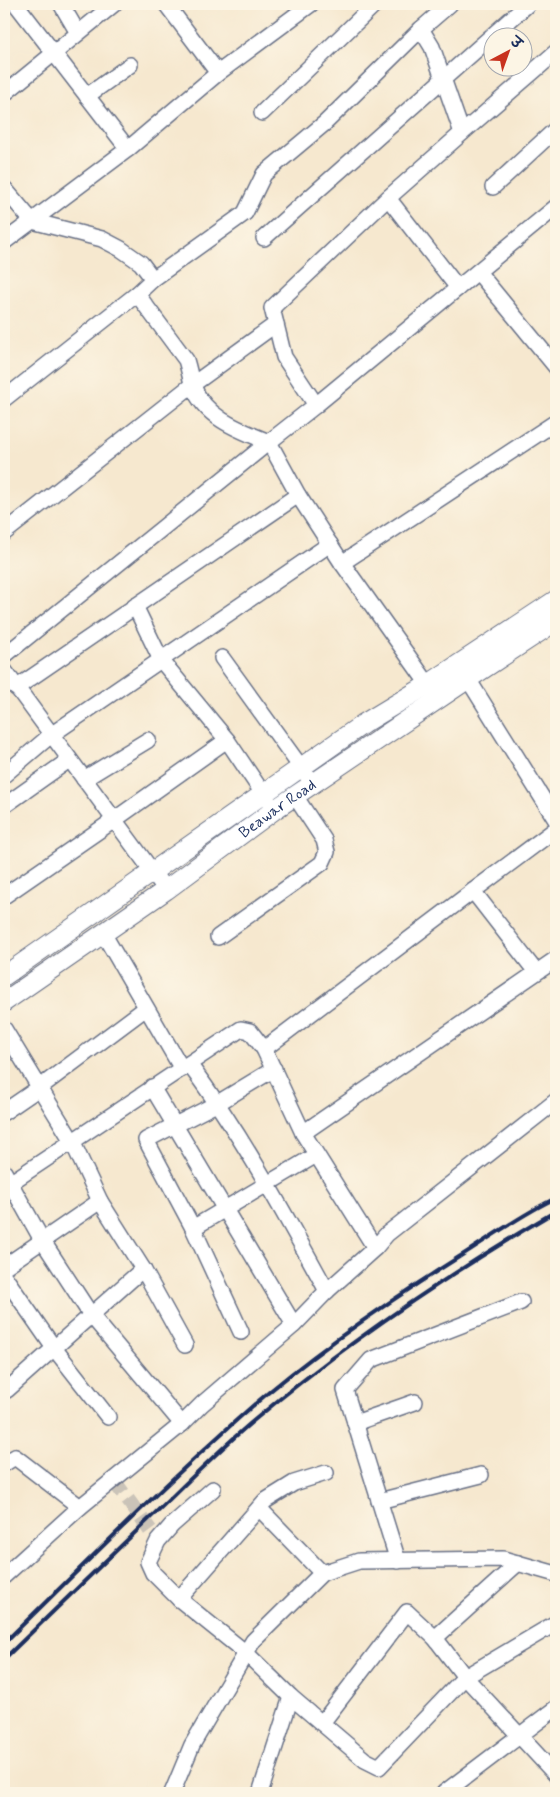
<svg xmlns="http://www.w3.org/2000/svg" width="560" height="1797" font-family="Mynerve,'Playpen Sans Deva',sans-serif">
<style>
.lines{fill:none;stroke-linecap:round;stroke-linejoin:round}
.minor-tunnel{stroke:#cac3b8;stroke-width:15;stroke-dasharray:15 8;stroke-linecap:butt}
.minor-casing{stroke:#687086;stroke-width:18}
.major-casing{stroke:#687086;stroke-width:21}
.minor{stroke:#fff;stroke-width:15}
.major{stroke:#fff;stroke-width:19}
.rail{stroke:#1b2f5e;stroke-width:4}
.labels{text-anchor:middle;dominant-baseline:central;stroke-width:5;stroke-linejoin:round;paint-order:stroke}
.street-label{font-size:16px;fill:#1b2f5e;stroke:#fcf5e5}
</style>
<rect width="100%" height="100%" fill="#fcf5e5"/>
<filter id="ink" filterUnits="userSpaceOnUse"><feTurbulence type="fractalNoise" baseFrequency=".02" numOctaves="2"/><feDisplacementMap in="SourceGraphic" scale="10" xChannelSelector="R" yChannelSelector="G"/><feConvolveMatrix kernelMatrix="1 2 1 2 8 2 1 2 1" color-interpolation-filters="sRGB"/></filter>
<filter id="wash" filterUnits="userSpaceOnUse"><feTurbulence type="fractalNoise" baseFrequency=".0096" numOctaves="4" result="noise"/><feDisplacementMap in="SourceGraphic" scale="20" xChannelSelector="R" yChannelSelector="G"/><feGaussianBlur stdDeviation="1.12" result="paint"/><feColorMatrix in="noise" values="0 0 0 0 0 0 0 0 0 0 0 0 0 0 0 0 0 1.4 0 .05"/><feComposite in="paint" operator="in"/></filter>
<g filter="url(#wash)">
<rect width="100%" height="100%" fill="#f6e8cf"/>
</g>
<g filter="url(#ink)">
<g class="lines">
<path class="minor-tunnel" d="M114,1481L158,1541"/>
<g class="minor-casing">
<g id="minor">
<path d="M16,4L128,149"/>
<path d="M61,4L78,33"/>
<path d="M166,4L218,73"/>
<path d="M4,94L114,4"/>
<path d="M87,96L130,65"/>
<path d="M262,113L375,4"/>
<path d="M462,133L556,52"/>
<path d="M493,187L556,129"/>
<path d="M4,188L32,221L102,239L121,249L141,263L153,279"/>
<path d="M388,198L458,288"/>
<path d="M264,238L528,4"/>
<path d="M4,242L128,149L218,73L311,4"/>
<path d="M478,272L556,367"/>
<path d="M4,399L137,294L153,279L245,213L264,174L325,123L421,29L450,4"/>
<path d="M316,405L284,357L272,308L388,198L462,133L432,47L421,29"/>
<path d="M4,533L192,385L276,324"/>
<path d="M342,563L556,422"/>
<path d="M135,606L161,660L227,740L274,810"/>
<path d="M4,656L269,442C239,430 205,418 193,386C190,378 189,369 186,360L137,294"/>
<path d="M222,658L313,784"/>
<path d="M4,670L166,890"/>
<path d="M468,679L556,820"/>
<path d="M16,688L298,495"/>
<path d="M435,694L342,563L298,495L269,442L316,405L556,207"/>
<path d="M4,775L51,735L330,544"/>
<path d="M84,779L148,740"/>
<path d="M4,806L69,760"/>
<path d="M473,891L556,829"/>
<path d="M4,896L114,820L227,740"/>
<path d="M103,933L182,1069"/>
<path d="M218,937L322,863L327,852L324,840L295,796"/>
<path d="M4,1029L72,1141L100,1201L143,1269L185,1345"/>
<path d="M264,1049L473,891L536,972"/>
<path d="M189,1064C242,1135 284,1213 327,1291"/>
<path d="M152,1087L294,1325"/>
<path d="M4,1112L39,1088L146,1008"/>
<path d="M303,1133L556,959"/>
<path d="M4,1172L42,1240L91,1315L182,1424"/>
<path d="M4,1187L241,1029L250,1031L264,1049L303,1133L375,1248"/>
<path d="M193,1228L316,1155"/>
<path d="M4,1267L100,1201"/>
<path d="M4,1276L54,1348L108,1417"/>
<path d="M241,1332L193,1228L146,1140L218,1103L274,1069"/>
<path d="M7,1390L143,1269"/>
<path d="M355,1423L415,1402"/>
<path d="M4,1464L15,1457L80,1507"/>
<path d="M213,1489L172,1525L158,1541L148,1562L153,1573L179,1599L246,1653L291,1697L365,1760L379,1767L465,1677L556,1623"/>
<path d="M379,1501L481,1475"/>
<path d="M259,1508L322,1573"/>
<path d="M398,1561L345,1390L371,1360L521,1302"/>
<path d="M4,1576L80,1507L182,1424L202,1404L294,1325L327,1291L375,1248L387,1234L556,1101"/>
<path d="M179,1599L265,1501L294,1483L326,1473"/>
<path d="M435,1638L518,1563"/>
<path d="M322,1723L407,1612L435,1638L465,1677L556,1775"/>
<path d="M172,1793L192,1745L253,1641L322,1573L359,1561L503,1559L556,1574"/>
<path d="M260,1793L291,1697"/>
<path d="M444,1793L556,1708"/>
</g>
</g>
<g class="major-casing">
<g id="major">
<path d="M4,976L363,724L429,684L556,600"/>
<path id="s1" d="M4,1002L166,890L274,810L468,679L556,621"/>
</g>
</g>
<use href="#minor" class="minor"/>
<use href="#major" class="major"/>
<g class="rail">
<path d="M4,1643C84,1565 163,1485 248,1410C313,1353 386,1303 459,1257C491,1237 522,1214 556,1198"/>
<path d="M4,1659C53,1612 101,1565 150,1518C186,1484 220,1448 258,1417C351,1339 452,1272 556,1211"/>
</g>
</g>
</g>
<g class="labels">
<g class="street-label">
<text stroke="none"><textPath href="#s1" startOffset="335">Beawar Road</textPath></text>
</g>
</g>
<rect width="560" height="1797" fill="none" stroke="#fcf5e5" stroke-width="20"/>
<g transform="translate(508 52) rotate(41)"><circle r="24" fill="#fcf5e5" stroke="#a2a6af"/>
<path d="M0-4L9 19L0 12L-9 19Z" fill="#c8321e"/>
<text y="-8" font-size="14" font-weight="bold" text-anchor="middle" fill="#1b2f5e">उ</text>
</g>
</svg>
